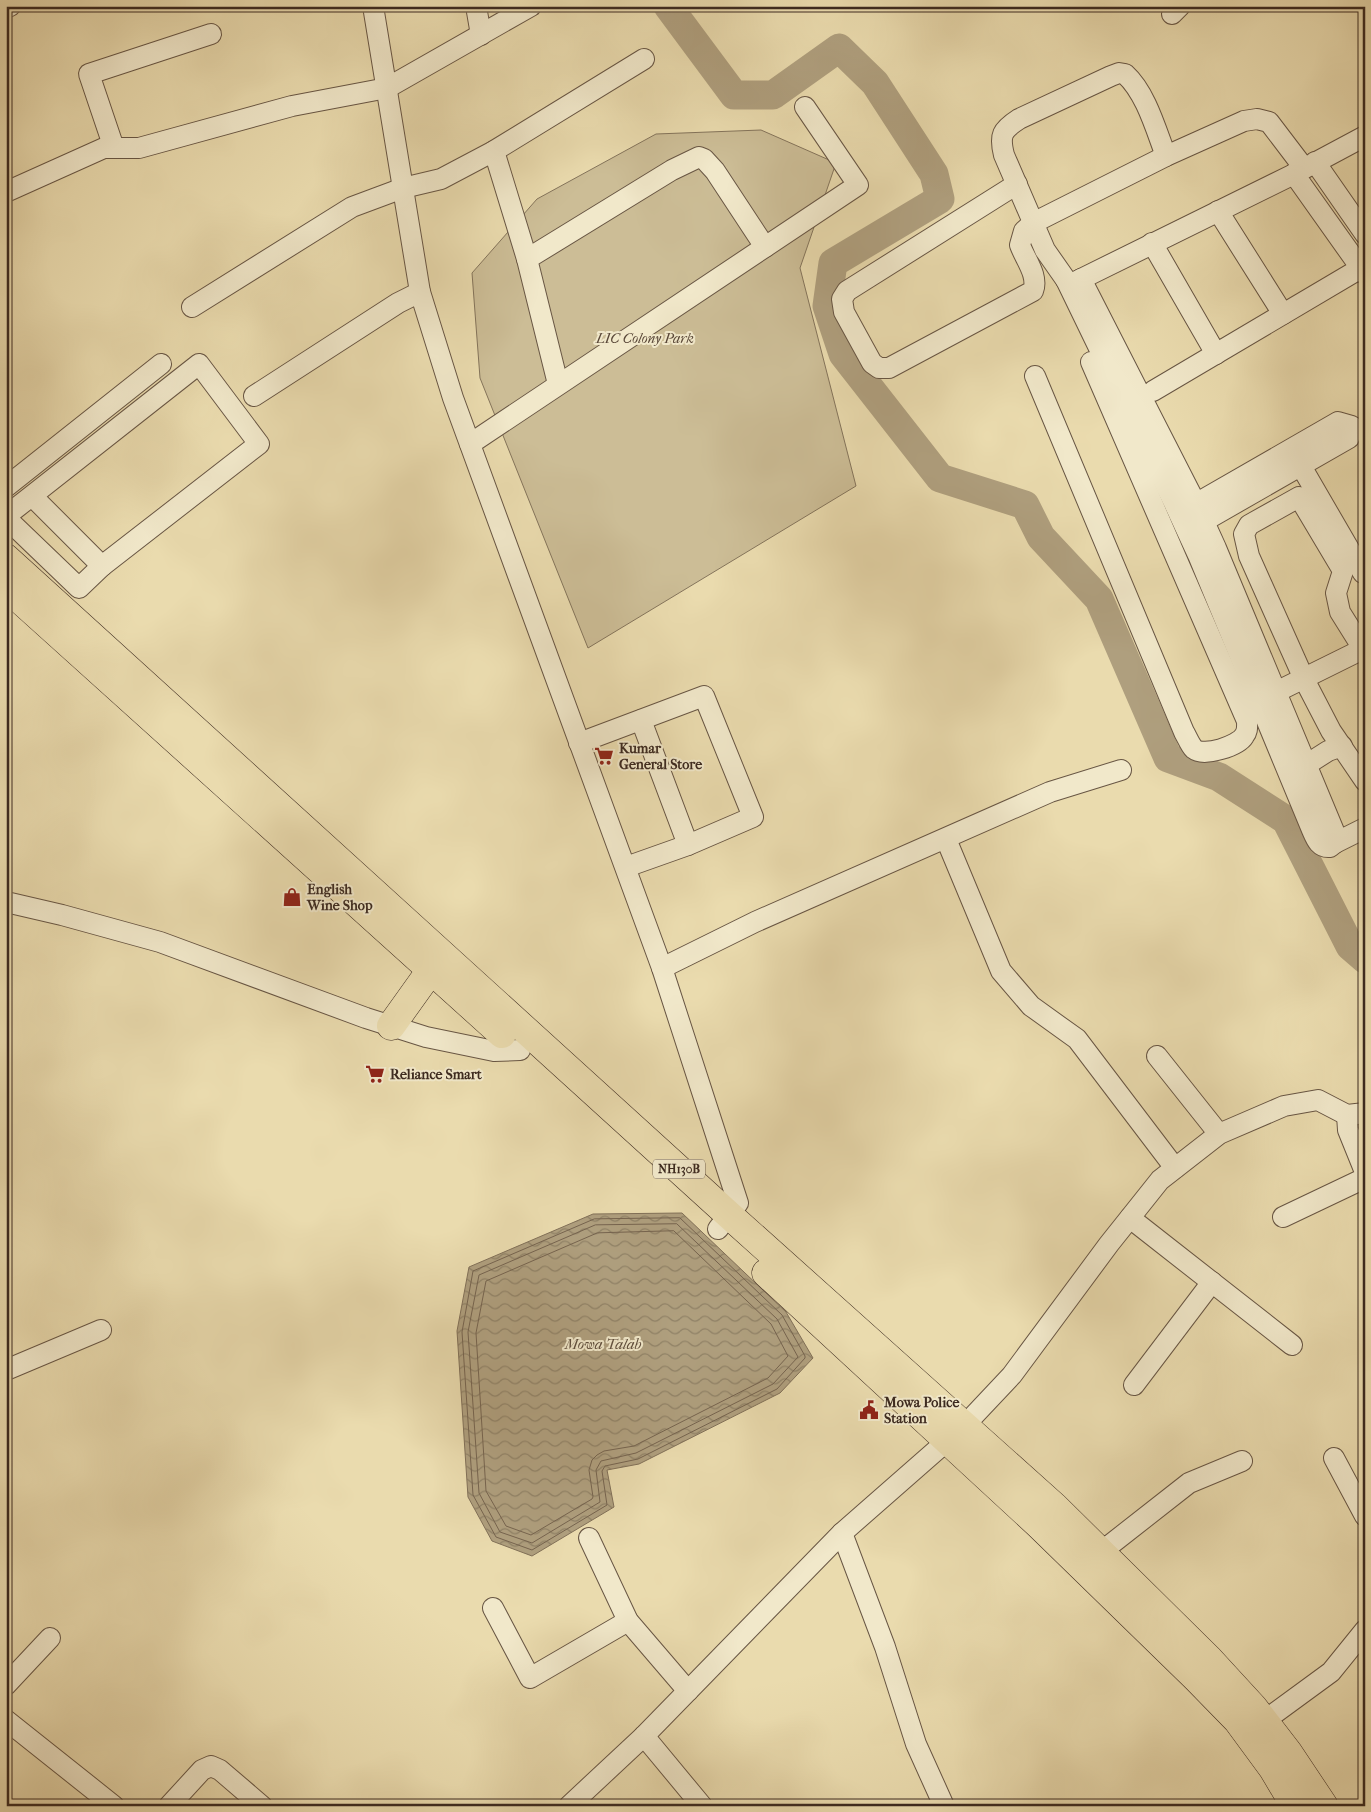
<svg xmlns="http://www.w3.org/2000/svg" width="1371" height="1812" font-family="'IM FELL French Canon',serif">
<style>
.park{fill:#ccbd96;stroke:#84745b}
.water{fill:url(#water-waves);stroke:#817058}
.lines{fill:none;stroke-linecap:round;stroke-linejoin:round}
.shore{stroke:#76644f;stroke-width:1}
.river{stroke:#af9f7e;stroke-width:29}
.minor-casing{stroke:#685644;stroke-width:22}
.highway-casing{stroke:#3c2a20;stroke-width:29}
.minor{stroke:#f1e8ca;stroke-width:20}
.highway{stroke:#eadbae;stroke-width:28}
.labels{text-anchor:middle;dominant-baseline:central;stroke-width:4;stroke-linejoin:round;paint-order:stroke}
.shield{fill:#f1e8ca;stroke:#726353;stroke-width:1}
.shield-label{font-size:12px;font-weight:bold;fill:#3c2a20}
.park-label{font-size:14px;font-style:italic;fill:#594738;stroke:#f1e8ca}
.poi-label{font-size:14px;font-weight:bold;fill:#3c2a20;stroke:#f1e8ca;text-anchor:start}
.water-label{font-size:15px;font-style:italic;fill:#5e4d3c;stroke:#f1e8ca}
</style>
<defs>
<pattern id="water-waves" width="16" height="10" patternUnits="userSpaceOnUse" patternTransform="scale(1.25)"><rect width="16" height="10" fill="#af9f7e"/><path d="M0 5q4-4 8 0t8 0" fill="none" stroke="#908267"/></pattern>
</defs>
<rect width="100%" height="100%" fill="#eadbae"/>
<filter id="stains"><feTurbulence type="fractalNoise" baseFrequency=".004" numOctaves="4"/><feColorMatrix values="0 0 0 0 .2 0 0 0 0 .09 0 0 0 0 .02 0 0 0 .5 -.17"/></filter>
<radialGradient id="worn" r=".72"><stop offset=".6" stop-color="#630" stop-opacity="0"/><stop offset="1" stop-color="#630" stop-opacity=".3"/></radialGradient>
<path class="park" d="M761,130L836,163L800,268L856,486L588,648L480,378L472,273L537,199L656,134Z"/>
<path class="water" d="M682,1213L786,1312L813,1358L780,1393L639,1464L607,1470L614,1507L532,1556L492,1541L468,1497L457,1331L469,1267L593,1214Z"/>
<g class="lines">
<g class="shore">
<path d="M680,1218L782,1315L805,1356V1358L777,1389L638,1459L605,1466L602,1471L607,1505L532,1550L496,1537L473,1495L462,1332L473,1271L594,1219Z"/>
<path d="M677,1224L777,1319L798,1357L773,1384L636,1453L601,1461L596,1470L600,1502L532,1543L500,1532L479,1493L468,1332L479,1275L595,1225Z"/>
<path d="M674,1231L771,1324L788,1356L768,1378L634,1446L604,1451L597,1455L592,1460L589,1470L593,1497L592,1499L531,1535L506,1526L486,1491L476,1333L486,1281L597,1233Z"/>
</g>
<path class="river" d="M668,6L734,95H773L839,48L875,83L934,174L940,199L833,263L827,306L843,354L940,478L1025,505L1041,537L1099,599L1168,758L1219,777L1286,820L1350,946L1365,959"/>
<g class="minor-casing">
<g id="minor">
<path d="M373,6L420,292L453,398L662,968L738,1203L718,1229"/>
<path d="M476,6L481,35"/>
<path d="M6,8L10,6"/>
<path d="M1172,14L1180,6"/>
<path d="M114,148L89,74L211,34"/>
<path d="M494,151L527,259"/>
<path d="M1166,156C1156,130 1146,93 1125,74L1119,73L1111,76L1019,119C1002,130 999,135 1004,155L1045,250L1066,280L1075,282L1294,174L1365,136"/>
<path d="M1315,162L1365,234"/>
<path d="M1294,174L1365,274"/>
<path d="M1017,184L847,291L842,299L844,312L872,363L879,368H889L1033,291C1039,276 1025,259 1020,245L1024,231L1033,223L1166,156L1244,121L1257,119L1269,122L1304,168"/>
<path d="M6,192L104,148H139L292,106L387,88L531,6"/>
<path d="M1218,211L1283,314"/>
<path d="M1152,243L1216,354"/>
<path d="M1066,280L1174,503L1198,555L1312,830C1316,839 1319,848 1330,847L1335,843L1336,836L1216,548L1196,504L1081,279"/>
<path d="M192,307L352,207L403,188L441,179L494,151L644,59"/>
<path d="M1035,376L1184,732C1187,737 1190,745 1194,749C1204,757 1238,746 1244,736C1248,731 1247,727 1247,721L1091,362"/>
<path d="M558,384L527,259L672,170L699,157L704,159L715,171L765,247"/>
<path d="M1153,391L1361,268"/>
<path d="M254,396L398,303L420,292"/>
<path d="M470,444L858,185L805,107"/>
<path d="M1294,454L1363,573"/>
<path d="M6,487L161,364"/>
<path d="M1185,510L1338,422L1352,426L1349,438L1192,528"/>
<path d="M6,516L199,364L259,444L102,566L32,496"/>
<path d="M6,518L79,588L102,566"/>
<path d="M1365,652L1340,612L1336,593L1343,571L1299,497L1249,525L1244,534L1249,556L1304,679L1331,731L1365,781"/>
<path d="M1264,698L1363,649"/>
<path d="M641,720L688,845"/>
<path d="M579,743L704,696L753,817L688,845L626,867"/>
<path d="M1306,765L1328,751L1342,746"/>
<path d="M946,839L1001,971L1031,1006L1077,1039L1175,1168"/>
<path d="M1335,843L1365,828"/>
<path d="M6,902L62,915L160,942L366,1018L426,1037L494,1051L520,1050"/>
<path d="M662,968L755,922L1050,792L1121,770"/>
<path d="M1157,1056L1219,1134"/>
<path d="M1347,1115L1348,1130L1365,1172"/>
<path d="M1283,1217L1365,1178"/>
<path d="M1130,1218L1292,1345"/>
<path d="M6,1370L101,1330"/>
<path d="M1134,1385L1212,1282"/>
<path d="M1334,1458L1365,1516"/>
<path d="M842,1533L885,1647L916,1744L944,1806"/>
<path d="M589,1538L628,1621L688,1691"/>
<path d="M1101,1552L1189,1483L1242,1461"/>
<path d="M493,1608L530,1678L628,1621"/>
<path d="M6,1685L50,1638"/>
<path d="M6,1720L114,1806"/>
<path d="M1264,1721L1331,1672L1365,1630"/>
<path d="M644,1736L702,1806"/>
<path d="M169,1806L202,1770L211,1766L220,1770L262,1806"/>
<path d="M569,1806L644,1736L842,1533L964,1426L1012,1375L1109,1244L1160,1180L1219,1134L1284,1106L1318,1100L1347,1115L1365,1113"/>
</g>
</g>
<g class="highway-casing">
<g id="highway">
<path d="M6,558L729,1215L1055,1507L1209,1659L1254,1708L1288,1752L1324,1806"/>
<path d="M6,587L502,1034"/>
<path d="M391,1026L431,970"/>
<path d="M766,1273L1039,1525L1196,1678L1237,1720L1273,1769L1295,1806"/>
</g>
</g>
<use href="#minor" class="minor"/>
<use href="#highway" class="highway"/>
</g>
<defs>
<g id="supermarket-bare" transform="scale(1.5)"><path d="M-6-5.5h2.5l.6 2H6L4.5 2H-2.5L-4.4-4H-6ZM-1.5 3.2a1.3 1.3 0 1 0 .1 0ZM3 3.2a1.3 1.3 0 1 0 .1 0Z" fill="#8f2418" stroke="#f1e8ca" stroke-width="2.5" paint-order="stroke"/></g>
<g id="shop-bare" transform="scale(1.5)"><path d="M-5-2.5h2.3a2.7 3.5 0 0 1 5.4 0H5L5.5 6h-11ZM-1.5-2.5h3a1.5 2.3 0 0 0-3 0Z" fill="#8f2418" stroke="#f1e8ca" stroke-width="2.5" paint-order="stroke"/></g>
<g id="civic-bare" transform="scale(1.5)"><path d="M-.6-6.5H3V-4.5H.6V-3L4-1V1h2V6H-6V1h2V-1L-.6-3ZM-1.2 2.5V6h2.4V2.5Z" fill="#8f2418" stroke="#f1e8ca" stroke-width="2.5" paint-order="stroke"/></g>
</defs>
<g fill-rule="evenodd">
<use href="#supermarket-bare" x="604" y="756"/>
<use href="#shop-bare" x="292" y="897"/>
<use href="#supermarket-bare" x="375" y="1074"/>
<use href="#civic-bare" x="869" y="1410"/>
</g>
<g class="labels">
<rect class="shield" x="653" y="1159.5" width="52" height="19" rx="4"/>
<g class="shield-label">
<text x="679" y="1169">NH130B</text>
</g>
<g class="park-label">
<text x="645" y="338">LIC Colony Park</text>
</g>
<g class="poi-label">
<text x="619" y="748">Kumar<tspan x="619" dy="16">General Store</tspan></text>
<text x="307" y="889">English<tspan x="307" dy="16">Wine Shop</tspan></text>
<text x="390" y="1074">Reliance Smart</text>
<text x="884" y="1402">Mowa Police<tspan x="884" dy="16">Station</tspan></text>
</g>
<g class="water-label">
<text x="603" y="1344">Mowa Talab</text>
</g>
</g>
<rect width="1371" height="1812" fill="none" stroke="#eadbae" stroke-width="25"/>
<rect x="8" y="8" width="1356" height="1797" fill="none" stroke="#3c2a20" stroke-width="2.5"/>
<rect x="12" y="12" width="1346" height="1787" fill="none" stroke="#3c2a20"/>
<rect width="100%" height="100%" filter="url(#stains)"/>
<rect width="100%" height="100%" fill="url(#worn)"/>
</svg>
